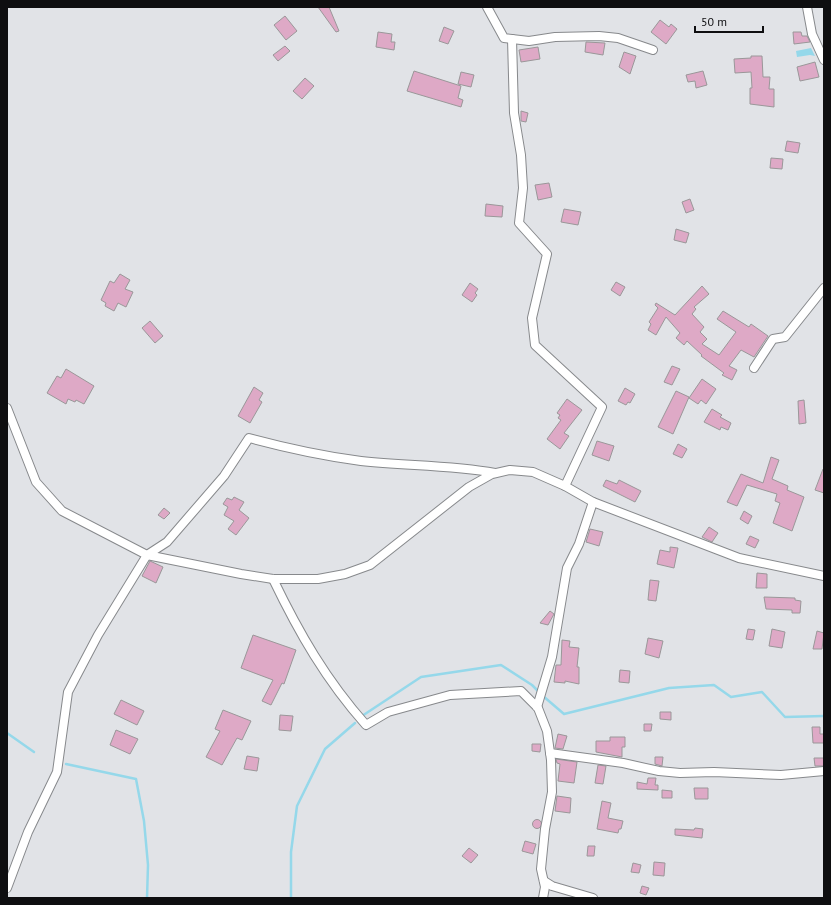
<svg xmlns="http://www.w3.org/2000/svg" width="831" height="905" font-family="'PT Sans',sans-serif">
<style>
.water{fill:#95d8ea}
.lines{fill:none;stroke-linecap:round;stroke-linejoin:round}
.stream{stroke:#95d8ea;stroke-width:2.5}
.building{fill:#dea9c6;stroke:#9a9799}
.street-casing{stroke:#87898c;stroke-width:10}
.street{stroke:#fff;stroke-width:8}
</style>
<rect width="100%" height="100%" fill="#e1e3e7"/>
<path class="water" d="M811,48L815,56L810,55L797,57L796,51Z"/>
<g class="lines">
<g class="stream">
<path d="M543,696L564,714L669,688L714,685L731,697L762,692L785,717L824,716"/>
<path d="M362,716L421,677L501,665L532,685L539,692"/>
<path d="M7,733L34,752"/>
<path d="M66,764L136,779L144,821L148,865L147,898"/>
<path d="M291,898V852L297,806L325,749L355,723"/>
</g>
</g>
<g class="building">
<path d="M318,7H329L339,31L336,32Z"/>
<path d="M285,16L297,31L286,40L274,25Z"/>
<path d="M660,20L669,27L671,24L677,29L666,44L651,32Z"/>
<path d="M444,27L454,31L448,44L439,41Z"/>
<path d="M378,32L392,34L391,42H395L394,50L376,47Z"/>
<path d="M793,32H801L802,36H807L810,42L794,44Z"/>
<path d="M586,42L605,43L603,55L585,52Z"/>
<path d="M285,46L290,51L278,61L273,55Z"/>
<path d="M538,47L540,59L521,62L519,50Z"/>
<path d="M624,52L636,56L630,74L619,67Z"/>
<path d="M751,56H762L763,77H770L769,89H774V107L750,104V88H752L751,72L735,73L734,59L751,58Z"/>
<path d="M815,62L819,77L800,81L797,67Z"/>
<path d="M414,71L461,86L458,98L463,100L461,107L407,91Z"/>
<path d="M703,71L707,85L696,88L695,81L688,82L686,75Z"/>
<path d="M461,72L474,75L471,87L458,84Z"/>
<path d="M305,78L314,86L302,99L293,91Z"/>
<path d="M521,111L528,113L526,122L521,121Z"/>
<path d="M787,141L800,143L798,153L785,151Z"/>
<path d="M771,158L783,159L782,169L770,168Z"/>
<path d="M549,183L552,197L538,200L535,185Z"/>
<path d="M690,199L694,210L686,213L682,202Z"/>
<path d="M486,204L503,206L502,217L485,216Z"/>
<path d="M564,209L581,212L578,225L561,222Z"/>
<path d="M676,229L689,233L686,243L674,240Z"/>
<path d="M120,274L130,280L125,289L133,292L126,307L118,303L114,311L105,306L106,303L101,300L110,281L114,283Z"/>
<path d="M616,282L625,287L620,296L611,290Z"/>
<path d="M470,283L478,289L475,293L477,295L472,302L462,295Z"/>
<path d="M702,286L709,294L694,307L696,309L692,314L704,327L700,332L707,339L702,344L719,355L736,332L717,319L723,311L749,327L751,324L768,336L754,357L741,350L729,366L737,370L732,380L722,375L724,373L701,356L702,355L687,341L684,345L676,338L680,333L666,317L656,335L648,330L651,324L649,322L658,308L655,305L656,303L675,315Z"/>
<path d="M150,321L163,336L155,343L142,328Z"/>
<path d="M672,366L680,369L672,385L664,382Z"/>
<path d="M66,369L94,386L84,404L76,400L75,402L68,399L66,404L47,393L57,376L61,378Z"/>
<path d="M702,379L716,389L706,404L701,400L698,404L689,398Z"/>
<path d="M254,387L263,393L259,400L262,402L250,423L238,416Z"/>
<path d="M625,388L635,394L630,403L628,402L626,405L618,401Z"/>
<path d="M676,391L689,397L673,434L658,427Z"/>
<path d="M567,399L582,410L564,433L569,436L560,449L547,439L561,420L558,418L560,415L557,413Z"/>
<path d="M804,400L806,423L799,424L798,401Z"/>
<path d="M712,409L722,415L720,417L731,423L728,430L721,427L720,430L704,422Z"/>
<path d="M597,441L614,446L609,461L592,455Z"/>
<path d="M678,444L687,449L682,458L673,454Z"/>
<path d="M771,457L779,460L772,479L788,486L787,490L804,497L792,531L773,523L780,503L775,501L777,494L747,485L737,506L727,502L741,474L763,483Z"/>
<path d="M823,469H824V493L815,490Z"/>
<path d="M606,480L617,484L619,480L641,491L635,502L603,486Z"/>
<path d="M234,497L244,502L239,510L249,518L236,535L228,529L234,521L224,515L228,507L223,504L227,498L232,500Z"/>
<path d="M164,508L170,513L164,519L158,515Z"/>
<path d="M744,511L752,516L748,524L740,519Z"/>
<path d="M709,527L718,533L712,542L702,537Z"/>
<path d="M590,529L603,532L599,546L586,542Z"/>
<path d="M750,536L759,540L755,548L746,544Z"/>
<path d="M670,547L678,548L674,568L657,564L660,550L670,552Z"/>
<path d="M150,561L163,567L156,583L142,576Z"/>
<path d="M757,573L767,574V588H756Z"/>
<path d="M650,580L659,581L656,601L648,600Z"/>
<path d="M764,597L795,598V600L801,601L800,613H792V610L766,609Z"/>
<path d="M550,611L554,614L548,625L540,623Z"/>
<path d="M748,629L755,630L753,640L746,639Z"/>
<path d="M772,629L785,632L782,648L769,646Z"/>
<path d="M817,631L824,633L822,649H813Z"/>
<path d="M253,635L296,650L284,684L282,683L271,705L262,701L273,680L241,668Z"/>
<path d="M648,638L663,641L659,658L645,654Z"/>
<path d="M562,640L570,641L569,647L579,648L577,667H579V684L565,681V683L554,682L556,665H561Z"/>
<path d="M620,670L630,671L629,683L619,682Z"/>
<path d="M121,700L144,711L137,725L114,714Z"/>
<path d="M223,710L251,721L242,740L237,738L222,765L206,757L220,731L215,729Z"/>
<path d="M660,712H671V720L660,719Z"/>
<path d="M280,715L293,716L291,731L279,730Z"/>
<path d="M644,724H652L651,731H644Z"/>
<path d="M812,727H820V734H824V743H813Z"/>
<path d="M116,730L138,739L130,754L110,745Z"/>
<path d="M558,734L567,736L563,749L555,748Z"/>
<path d="M610,737H625V747H622V757L596,752V741H610Z"/>
<path d="M532,744H541L540,752L532,751Z"/>
<path d="M247,756L259,758L257,771L244,769Z"/>
<path d="M655,757H663L662,766L655,764Z"/>
<path d="M814,758H824V766H815Z"/>
<path d="M556,759L577,762L574,783L558,781L560,764L557,763Z"/>
<path d="M598,765L606,766L603,784L595,783Z"/>
<path d="M648,778H656L655,785H658V790L637,789V782L647,784Z"/>
<path d="M694,788H708V799H695Z"/>
<path d="M662,790L672,791V798H662Z"/>
<path d="M557,796L571,798L570,813L555,811Z"/>
<path d="M602,801L611,803L608,818L623,821L621,829H619L618,833L597,829Z"/>
<circle cx="537" cy="824" r="4.5"/>
<path d="M695,828L703,829L702,838L675,835V829L694,830Z"/>
<path d="M525,841L536,844L533,854L522,851Z"/>
<path d="M588,846H595L594,856H587Z"/>
<path d="M469,848L478,855L471,863L462,856Z"/>
<path d="M654,862L665,863L664,876L653,875Z"/>
<path d="M633,863L641,865L639,873L631,872Z"/>
<path d="M642,886L649,888L646,895L640,893Z"/>
</g>
<g class="lines">
<g class="street-casing">
<g id="street">
<path d="M487,7L504,38L529,41L555,37L599,36L618,38L653,50"/>
<path d="M807,7L812,34L824,60"/>
<path d="M512,39L514,113L521,155L523,188L519,223L547,254L532,318L535,345L602,407L565,486"/>
<path d="M754,368L773,339L785,337L824,288"/>
<path d="M7,408L36,482L62,511L147,555L241,574L273,579H318L345,574L370,565L469,487L492,474L510,470L533,472L565,486L593,502L739,558L824,576"/>
<path d="M273,579C299,633 326,680 366,725L388,712L450,695L521,691L538,708L547,731L551,760L552,792L545,829L541,869L545,887L543,898"/>
<path d="M537,707L552,657L567,568L579,544L593,502"/>
<path d="M550,753L623,763L659,771L680,773L714,772L781,775L824,771"/>
<path d="M544,881L552,886L593,898"/>
<path d="M7,888L28,832L57,772L68,692L98,635L147,555L167,542L224,476L249,438C286,448 323,456 361,461C405,466 451,465 495,473"/>
</g>
</g>
<use href="#street" class="street"/>
</g>
<rect width="831" height="905" fill="none" stroke="#0e0e10" stroke-width="16"/>
<path d="M695 26v6h68v-6" fill="none" stroke="#0e0e10" stroke-width="2"/>
<text x="701" y="26" font-size="12" fill="#0e0e10" stroke="#e1e3e7" stroke-width="3" paint-order="stroke">50 m</text>
</svg>
